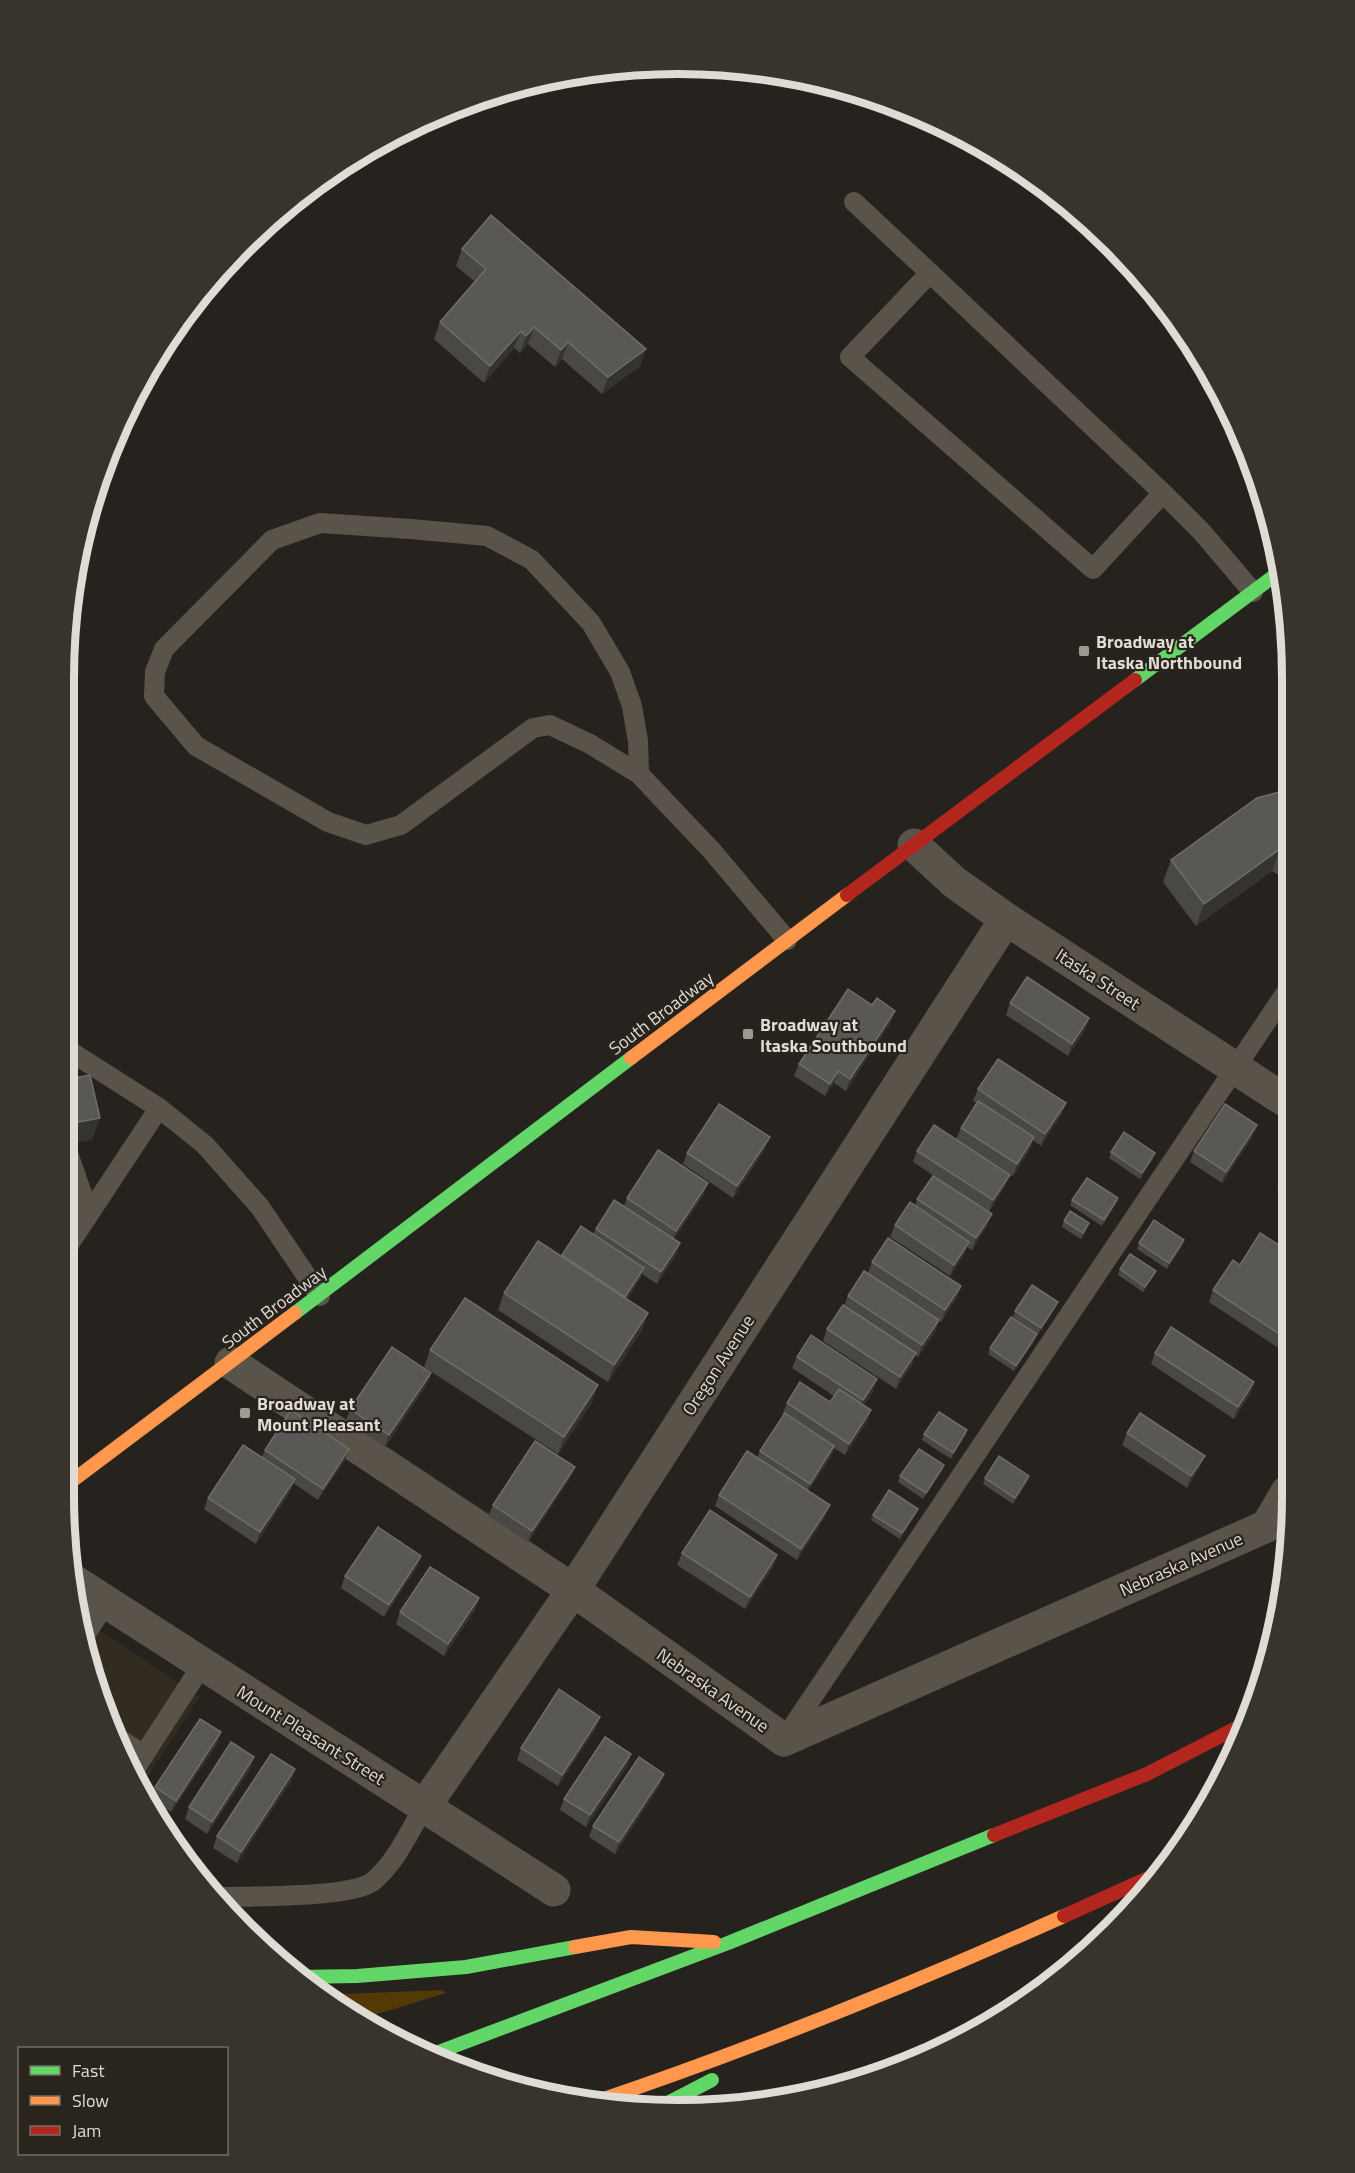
<svg xmlns="http://www.w3.org/2000/svg" width="1355" height="2173" font-family="'Titillium Web',sans-serif">
<style>
.built{fill:#322b1f}
.green{fill:#533a04}
.lines{fill:none;stroke-linecap:round;stroke-linejoin:round}
.lane{stroke:#595349;stroke-width:20}
.street{stroke:#595349;stroke-width:33}
.fast{stroke:#63d668;stroke-width:14}
.slow{stroke:#ff974d;stroke-width:14}
.jam{stroke:#b3261e;stroke-width:14}
.wall{fill:#4a4845}
.shaded-wall{fill:#35332f}
.building{fill:#5a5855;stroke:#6f6d69;stroke-width:1.5}
.poi-dot{fill:#9e9b96;stroke:#29241c;stroke-width:2}
.labels{text-anchor:middle;dominant-baseline:central;stroke-width:4.5;stroke-linejoin:round;paint-order:stroke}
.poi-label{font-size:18px;font-weight:bold;fill:#dfdcd6;stroke:#29241c;text-anchor:start}
.street-label{font-size:18px;fill:#dfdcd6;stroke:#29241c}
.rim{fill:none;stroke:#dfdcd6;stroke-width:8}
</style>
<rect width="100%" height="100%" fill="#26231f"/>
<path class="built" d="M77,1615L199,1697L140,1789L127,1768L96,1693Z"/>
<path class="green" d="M442,1990L446,1993L361,2019L322,1995Z"/>
<g class="lines">
<g class="lane">
<path d="M854,202L930,273"/>
<path d="M1163,493L1093,569L850,357L930,273L1163,493L1201,531L1253,592"/>
<path d="M639,774L590,744L550,725L533,728L401,825L366,835L328,822L196,746L154,696L155,672L164,649L272,540L320,523L411,529L487,536L532,560L591,623L620,672L632,706L638,741L639,774L712,851L787,940"/>
<path d="M68,1050L159,1108L205,1145L260,1207L320,1296"/>
<path d="M68,1153L89,1214"/>
<path d="M68,1246L159,1108"/>
<path d="M83,1638L106,1603"/>
<path d="M113,1735L144,1755"/>
<path d="M787,1735L1289,988"/>
<path d="M131,1775L202,1665"/>
<path d="M218,1897C249,1896 350,1898 372,1882C395,1864 409,1832 424,1807"/>
</g>
<g class="street">
<path d="M914,845L954,882L1006,919L1289,1103"/>
<path d="M231,1363L573,1590L784,1740L1267,1526L1287,1492"/>
<path d="M69,1578L554,1890"/>
<path d="M424,1807L573,1590L1006,919"/>
</g>
<g class="fast">
<path d="M1135,680L1278,573"/>
<path d="M295,1313L631,1058"/>
<path d="M298,1977L357,1976L466,1967L575,1947"/>
<path d="M428,2056L728,1943L994,1835"/>
<path d="M658,2108L712,2080"/>
</g>
<g class="slow">
<path d="M631,1058L847,895"/>
<path d="M68,1484L295,1313"/>
<path d="M575,1947L631,1937L714,1942"/>
<path d="M595,2102C755,2048 910,1985 1064,1916"/>
</g>
<g class="jam">
<path d="M847,895L1135,680"/>
<path d="M994,1835L1147,1774L1248,1722"/>
<path d="M1064,1916L1164,1871"/>
</g>
</g>
<g class="wall">
<path d="M462,249L646,349L640,366L602,394L562,359L555,367L528,344L520,353L514,348L484,383L434,339L440,322L475,282L456,266Z"/>
<path d="M1290,789V882L1272,871L1196,926L1163,882L1171,860Z"/>
<path d="M1010,1003L1089,1018L1085,1030L1068,1056L1006,1015Z"/>
<path d="M891,1022L846,1091L834,1083L825,1096L794,1076L799,1064Z"/>
<path d="M978,1089L1066,1103L1061,1115L1041,1146L1033,1140L1030,1149L1013,1176L956,1139L961,1128L977,1103L973,1101Z"/>
<path d="M1253,1136L1222,1183L1190,1162L1194,1151Z"/>
<path d="M765,1149L733,1198L683,1164L687,1153Z"/>
<path d="M917,1151L1005,1186L989,1212L913,1162Z"/>
<path d="M1111,1152L1153,1159L1140,1179L1109,1158Z"/>
<path d="M1288,1167V1197L1277,1189L1282,1178Z"/>
<path d="M704,1194L674,1239L680,1243L676,1255L657,1284L642,1274L640,1279L627,1299L648,1313L642,1330L608,1382L498,1310L504,1293L562,1256L581,1226L593,1234L596,1229L624,1206L627,1198Z"/>
<path d="M1118,1198L1116,1204L1102,1226L1070,1205L1072,1200Z"/>
<path d="M917,1199L987,1226L972,1250L967,1247L965,1253L950,1276L890,1237L895,1225L915,1206Z"/>
<path d="M1064,1221L1087,1229L1081,1239L1062,1227Z"/>
<path d="M1184,1240L1182,1246L1167,1269L1137,1249L1139,1243Z"/>
<path d="M872,1262L961,1286L957,1297L941,1322L939,1320L935,1332L918,1357L915,1355L912,1365L896,1389L823,1341L827,1329L844,1306L848,1296L868,1273Z"/>
<path d="M1240,1265L1288,1337L1280,1349L1209,1302L1213,1290Z"/>
<path d="M1120,1269L1156,1271L1153,1276L1143,1292L1118,1275Z"/>
<path d="M1058,1302L1055,1308L1038,1334L1013,1317L1015,1311Z"/>
<path d="M1035,1340L1014,1371L988,1354L990,1348Z"/>
<path d="M430,1350L598,1385L592,1402L558,1454L424,1367Z"/>
<path d="M1155,1353L1254,1382L1250,1394L1234,1419L1151,1364Z"/>
<path d="M797,1357L873,1391L864,1405L867,1422L845,1455L834,1448L830,1458L808,1491L830,1505L825,1517L797,1560L715,1506L719,1495L757,1458L760,1451L783,1415H782L787,1403L830,1402L834,1396L792,1368Z"/>
<path d="M431,1373L427,1384L385,1447L346,1421L350,1409Z"/>
<path d="M967,1430L965,1436L951,1459L922,1440L924,1434Z"/>
<path d="M1127,1433L1200,1467L1187,1488L1122,1445Z"/>
<path d="M265,1450L345,1460L318,1500L293,1483L291,1490L256,1544L204,1509L208,1498L262,1457Z"/>
<path d="M944,1465L942,1471L923,1499L898,1482L900,1476Z"/>
<path d="M1029,1476L1027,1482L1013,1504L983,1484L985,1478Z"/>
<path d="M570,1478L528,1542L488,1516L493,1505Z"/>
<path d="M916,1514L900,1539L871,1520L873,1515Z"/>
<path d="M682,1553L777,1555L773,1567L745,1609L677,1565Z"/>
<path d="M421,1556L417,1567L384,1617L341,1588L345,1576Z"/>
<path d="M479,1598L475,1610L444,1656L396,1624L400,1612Z"/>
<path d="M596,1728L558,1786L517,1760L521,1748Z"/>
<path d="M217,1744L171,1812L151,1799L155,1787Z"/>
<path d="M631,1754L627,1766L586,1827L560,1810L564,1799Z"/>
<path d="M250,1769L207,1834L185,1819L189,1807Z"/>
<path d="M295,1769L291,1781L237,1863L213,1848L217,1836Z"/>
<path d="M664,1774L660,1785L615,1854L589,1837L593,1826Z"/>
</g>
<g class="shaded-wall">
<path d="M534,327L528,344L520,353L526,336Z"/>
<path d="M521,331L514,348L484,383L490,366Z"/>
<path d="M568,342L562,359L555,367L561,350Z"/>
<path d="M646,349L640,366L602,394L608,377Z"/>
<path d="M1280,849L1272,871L1196,926L1204,904Z"/>
<path d="M895,1011L891,1022L846,1091L850,1079Z"/>
<path d="M1089,1018L1085,1030L1068,1056L1072,1044Z"/>
<path d="M838,1071L834,1083L825,1096L830,1084Z"/>
<path d="M1066,1103L1061,1115L1041,1146L1045,1134Z"/>
<path d="M100,1118L92,1140L68,1144V1124Z"/>
<path d="M1257,1125L1253,1136L1222,1183L1226,1172Z"/>
<path d="M770,1137L765,1149L733,1198L737,1186Z"/>
<path d="M1034,1137L1030,1149L1013,1176L1017,1164Z"/>
<path d="M1155,1153L1153,1159L1140,1179L1142,1173Z"/>
<path d="M1010,1175L1005,1186L989,1212L993,1200Z"/>
<path d="M708,1183L704,1194L672,1242L676,1231Z"/>
<path d="M1118,1198L1116,1204L1102,1226L1104,1220Z"/>
<path d="M992,1214L987,1226L972,1250L976,1238Z"/>
<path d="M1089,1223L1087,1229L1081,1239L1083,1233Z"/>
<path d="M1184,1240L1182,1246L1167,1269L1169,1263Z"/>
<path d="M969,1242L965,1253L950,1276L954,1265Z"/>
<path d="M680,1243L676,1255L657,1284L661,1272Z"/>
<path d="M644,1268L640,1279L621,1309L625,1297Z"/>
<path d="M961,1286L957,1297L941,1322L945,1310Z"/>
<path d="M1058,1302L1055,1308L1038,1334L1041,1328Z"/>
<path d="M648,1313L642,1330L608,1382L614,1365Z"/>
<path d="M939,1320L935,1332L918,1357L922,1345Z"/>
<path d="M1288,1332V1337L1280,1349L1284,1337Z"/>
<path d="M1037,1334L1035,1340L1014,1371L1016,1366Z"/>
<path d="M916,1353L912,1365L896,1389L900,1377Z"/>
<path d="M431,1373L427,1384L385,1447L389,1435Z"/>
<path d="M877,1379L873,1391L859,1412L863,1400Z"/>
<path d="M1254,1382L1250,1394L1234,1419L1238,1407Z"/>
<path d="M598,1385L592,1402L558,1454L564,1437Z"/>
<path d="M871,1410L867,1422L845,1455L849,1444Z"/>
<path d="M967,1430L965,1436L951,1459L953,1453Z"/>
<path d="M834,1446L830,1458L805,1495L810,1484Z"/>
<path d="M349,1449L345,1460L318,1500L323,1489Z"/>
<path d="M1205,1456L1200,1467L1187,1488L1191,1476Z"/>
<path d="M944,1465L942,1471L923,1499L926,1493Z"/>
<path d="M575,1467L570,1478L528,1542L532,1531Z"/>
<path d="M1029,1476L1027,1482L1013,1504L1015,1498Z"/>
<path d="M295,1479L291,1490L256,1544L260,1532Z"/>
<path d="M830,1505L825,1517L797,1560L801,1549Z"/>
<path d="M918,1509L916,1514L900,1539L902,1533Z"/>
<path d="M777,1555L773,1567L745,1609L750,1597Z"/>
<path d="M421,1556L417,1567L384,1617L389,1605Z"/>
<path d="M479,1598L475,1610L444,1656L448,1644Z"/>
<path d="M600,1717L596,1728L558,1786L562,1775Z"/>
<path d="M221,1732L217,1744L171,1812L176,1801Z"/>
<path d="M631,1754L627,1766L586,1827L590,1815Z"/>
<path d="M254,1757L250,1769L207,1834L212,1822Z"/>
<path d="M295,1769L291,1781L237,1863L241,1852Z"/>
<path d="M664,1774L660,1785L615,1854L619,1842Z"/>
</g>
<g class="building">
<path d="M491,215L646,349L608,377L568,342L561,350L534,327L526,336L521,331L490,366L440,322L486,269L462,249Z"/>
<path d="M1290,789V855L1280,849L1204,904L1171,860L1257,798Z"/>
<path d="M1027,977L1089,1018L1072,1044L1010,1003Z"/>
<path d="M848,989L872,1005L877,998L895,1011L850,1079L838,1071L830,1084L799,1064Z"/>
<path d="M998,1059L1066,1103L1045,1134L978,1089Z"/>
<path d="M90,1075L100,1118L68,1124V1079Z"/>
<path d="M978,1101L1034,1137L1017,1164L961,1128Z"/>
<path d="M719,1104L770,1137L737,1186L687,1153Z"/>
<path d="M1225,1104L1257,1125L1226,1172L1194,1151Z"/>
<path d="M934,1125L1010,1175L993,1200L917,1151Z"/>
<path d="M1124,1132L1155,1153L1142,1173L1111,1152Z"/>
<path d="M658,1150L708,1183L676,1231L627,1198Z"/>
<path d="M1288,1167V1182L1282,1178Z"/>
<path d="M933,1176L992,1214L976,1238L917,1199Z"/>
<path d="M1087,1178L1118,1198L1104,1220L1072,1200Z"/>
<path d="M614,1200L680,1243L661,1272L596,1229Z"/>
<path d="M910,1202L969,1242L954,1265L895,1225Z"/>
<path d="M1070,1211L1089,1223L1083,1233L1064,1221Z"/>
<path d="M1154,1220L1184,1240L1169,1263L1139,1243Z"/>
<path d="M581,1226L644,1268L625,1297L562,1255Z"/>
<path d="M1260,1233L1288,1251V1332L1284,1337L1213,1290L1233,1260L1240,1265Z"/>
<path d="M888,1238L961,1286L945,1310L872,1262Z"/>
<path d="M538,1241L648,1313L614,1365L504,1293Z"/>
<path d="M1130,1254L1156,1271L1145,1287L1120,1269Z"/>
<path d="M864,1271L939,1320L922,1345L848,1296Z"/>
<path d="M1032,1285L1058,1302L1041,1328L1015,1311Z"/>
<path d="M465,1298L598,1385L564,1437L430,1350Z"/>
<path d="M843,1305L916,1353L900,1377L827,1329Z"/>
<path d="M1011,1317L1037,1334L1016,1366L990,1348Z"/>
<path d="M1171,1327L1254,1382L1238,1407L1155,1353Z"/>
<path d="M811,1335L877,1379L863,1400L797,1357Z"/>
<path d="M392,1347L431,1373L389,1435L350,1409Z"/>
<path d="M800,1382L830,1402L839,1389L871,1410L849,1444L787,1403Z"/>
<path d="M291,1410L349,1449L323,1489L265,1450Z"/>
<path d="M939,1412L967,1430L953,1453L924,1434Z"/>
<path d="M785,1413L834,1446L810,1484L760,1451Z"/>
<path d="M1140,1413L1205,1456L1191,1476L1127,1433Z"/>
<path d="M535,1441L575,1467L532,1531L493,1505Z"/>
<path d="M243,1445L295,1479L260,1532L208,1498Z"/>
<path d="M919,1449L944,1465L926,1493L900,1476Z"/>
<path d="M747,1451L830,1505L801,1549L719,1495Z"/>
<path d="M999,1456L1029,1476L1015,1498L985,1478Z"/>
<path d="M889,1490L918,1509L902,1533L873,1515Z"/>
<path d="M710,1510L777,1555L750,1597L682,1553Z"/>
<path d="M378,1527L421,1556L389,1605L345,1576Z"/>
<path d="M430,1567L479,1598L448,1644L400,1612Z"/>
<path d="M559,1689L600,1717L562,1775L521,1748Z"/>
<path d="M200,1719L221,1732L176,1801L155,1787Z"/>
<path d="M605,1737L631,1754L590,1815L564,1799Z"/>
<path d="M114,1738L124,1744L120,1751Z"/>
<path d="M231,1742L254,1757L212,1822L189,1807Z"/>
<path d="M271,1754L295,1769L241,1852L217,1836Z"/>
<path d="M639,1757L664,1774L619,1842L593,1826Z"/>
</g>
<g class="poi-dot">
<rect x="1078" y="645" width="12" height="12" rx="3"/>
<rect x="742" y="1028" width="12" height="12" rx="3"/>
<rect x="239" y="1407" width="12" height="12" rx="3"/>
</g>
<g class="labels">
<g class="poi-label">
<text x="1096" y="641">Broadway at<tspan x="1096" dy="21">Itaska Northbound</tspan></text>
<text x="760" y="1024">Broadway at<tspan x="760" dy="21">Itaska Southbound</tspan></text>
<text x="257" y="1403">Broadway at<tspan x="257" dy="21">Mount Pleasant</tspan></text>
</g>
<g class="street-label">
<text transform="translate(1098 979) rotate(33)">Itaska Street</text>
<text transform="translate(661 1013) rotate(-37)">South Broadway</text>
<text transform="translate(274 1307) rotate(-37)">South Broadway</text>
<text transform="translate(718 1365) rotate(-57)">Oregon Avenue</text>
<text transform="translate(1181 1564) rotate(-24)">Nebraska Avenue</text>
<text transform="translate(713 1690) rotate(35)">Nebraska Avenue</text>
<text transform="translate(311 1735) rotate(32)">Mount Pleasant Street</text>
</g>
</g>
<path d="M0 0H1355V2173H0ZM678 74H678A604 604 0 0 1 1282 678V1496A604 604 0 0 1 678 2100H678A604 604 0 0 1 74 1496V678A604 604 0 0 1 678 74Z" fill="#38332b" fill-rule="evenodd"/>
<path class="rim" d="M678 74H678A604 604 0 0 1 1282 678V1496A604 604 0 0 1 678 2100H678A604 604 0 0 1 74 1496V678A604 604 0 0 1 678 74Z"/>
<rect x="18" y="2047" width="210" height="108" fill="#29241c" stroke="#726e66" stroke-width="1.5"/>
<rect x="30" y="2066" width="30" height="9" fill="#63d668" stroke="#726e66" stroke-width="1.5"/>
<text x="72" y="2077" font-size="18" fill="#dfdcd6">Fast</text>
<rect x="30" y="2096" width="30" height="9" fill="#ff974d" stroke="#726e66" stroke-width="1.5"/>
<text x="72" y="2107" font-size="18" fill="#dfdcd6">Slow</text>
<rect x="30" y="2126" width="30" height="9" fill="#b3261e" stroke="#726e66" stroke-width="1.5"/>
<text x="72" y="2137" font-size="18" fill="#dfdcd6">Jam</text>
</svg>
